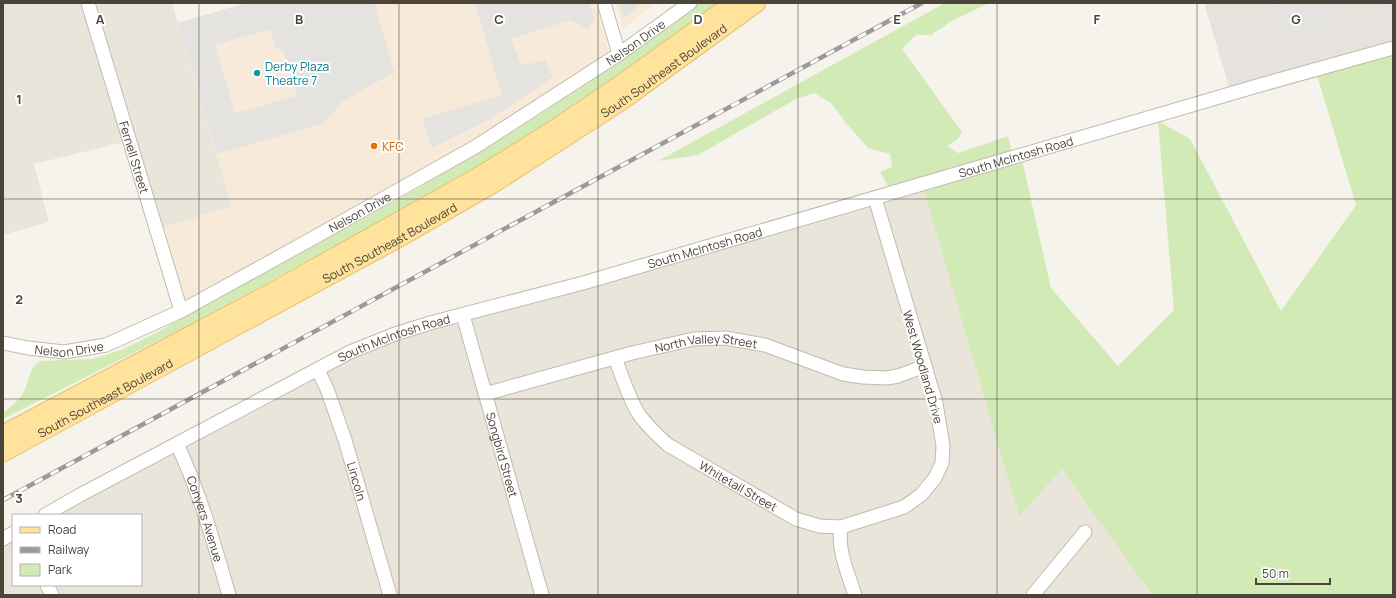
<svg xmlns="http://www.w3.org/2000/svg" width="1396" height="598" font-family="Manrope,sans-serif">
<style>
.residential{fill:#eae5da}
.commercial{fill:#f7ead8}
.industrial{fill:#e6e2dd}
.green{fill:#d2eab5}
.parking{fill:#e5e3e0;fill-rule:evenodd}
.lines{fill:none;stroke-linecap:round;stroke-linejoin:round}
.minor-casing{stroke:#c2bbae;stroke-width:15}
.major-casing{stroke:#e6c16a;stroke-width:19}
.minor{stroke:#fff;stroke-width:13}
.major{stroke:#ffe39c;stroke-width:17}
.rail-casing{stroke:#9a9a9a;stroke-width:4.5}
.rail{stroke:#fff;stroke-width:3;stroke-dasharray:9;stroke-linecap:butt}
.grid{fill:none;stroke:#4b4439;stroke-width:1;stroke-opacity:0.55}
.culture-dot{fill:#0f9aa8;stroke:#fff;stroke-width:1.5}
.food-dot{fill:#e8710a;stroke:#fff;stroke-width:1.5}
.labels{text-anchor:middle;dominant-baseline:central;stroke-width:4;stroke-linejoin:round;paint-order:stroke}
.street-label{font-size:12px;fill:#4b4439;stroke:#fff}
.culture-label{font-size:12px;fill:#0d838f;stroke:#fff;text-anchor:start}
.food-label{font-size:12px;fill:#c56008;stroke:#fff;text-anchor:start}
.grid-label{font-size:13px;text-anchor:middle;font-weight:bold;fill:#4b4439;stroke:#fff;stroke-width:4;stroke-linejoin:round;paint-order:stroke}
</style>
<rect width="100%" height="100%" fill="#f6f3ec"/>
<g class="residential">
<path d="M3,3H88L89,7L105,3H172L232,206L156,230L129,141L34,164L49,222L3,235Z"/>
<path d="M923,188L1019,515L1062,468L1152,595H3V539L13,533V585H141V515H47L306,376L463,315Z"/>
</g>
<g class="commercial">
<path d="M246,3H595L609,52L426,175L181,311L156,230L232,206L178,23Z"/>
<path d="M616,3H655L623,29Z"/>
</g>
<path class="industrial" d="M1204,3H1393V48L1231,93Z"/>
<g class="green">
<path d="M698,3H720L615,81L500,155L390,217L175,332L3,419V413C10,407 18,402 23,393C30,382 28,368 40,361L92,359L121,350L150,336L415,190L526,123L634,52Z"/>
<path d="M945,3H989L950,22L931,35H916L902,49L962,132L958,139L947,146L958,153L1008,136L1012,152L888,186L880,172L892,167L890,154L868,148L846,123L831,103L814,93L796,99L698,155L658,161Z"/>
<path d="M1393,51V595H1152L1062,469L1019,516L923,188L1022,160L1051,288L1118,366L1174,310L1158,121L1190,139L1281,311L1356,205L1317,75Z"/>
</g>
<g class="parking">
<path d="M246,3H374L394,72L342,102L324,123L217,154L178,23ZM270,29L275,47L284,51L297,96L235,113L215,45Z"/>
<path d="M475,3H589L594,20L588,29L570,20L511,39L520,63L529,64L545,60L553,77L490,119L432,148L422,119L502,95Z"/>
<path d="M619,3H642L623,19Z"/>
<path d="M1275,3H1331L1332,25L1283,39Z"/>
<path d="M1384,3H1393V19L1388,20Z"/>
</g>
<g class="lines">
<g class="minor-casing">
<g id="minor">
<path id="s1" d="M88,3L181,311"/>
<path d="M604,3L619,54"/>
<path id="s2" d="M463,315L542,595"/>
<path id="s3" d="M3,343L28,348L64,352L106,345L181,311L306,242L475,147L619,54L690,3"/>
<path id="s4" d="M615,358C622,376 628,396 638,413C646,425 657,435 668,445L796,519L819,526L841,527L904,507L921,495L935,478L942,463L943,446L936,403L875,198"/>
<path id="s5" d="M318,370L327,389L345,440L390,595"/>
<path id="s6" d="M485,394L632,353L694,339L725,338L765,345L843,374L863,377L887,378L898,376L925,366"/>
<path id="s7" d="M177,444C200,493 214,543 229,595"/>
<path id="s8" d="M45,515L80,495L350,352L395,334L430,323L583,283L1257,86L1393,48"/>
<path d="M841,527C837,550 848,573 855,595"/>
<path d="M3,539L13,533"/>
<path d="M47,585L52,595"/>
<path d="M1033,595L1085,532"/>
</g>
</g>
<g class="major-casing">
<g id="major">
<path d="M3,434L273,291L477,177L551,131L622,83L733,3"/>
<path id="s9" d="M3,453L405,235L495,183L625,99L757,3"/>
</g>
</g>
<use href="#minor" class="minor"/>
<use href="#major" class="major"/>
<g class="rail-casing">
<path id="rail" d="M3,500L922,3"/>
</g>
<use href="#rail" class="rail"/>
</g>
<path class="grid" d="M199,3V595M399,3V595M598,3V595M798,3V595M997,3V595M1197,3V595M3,199H1393M3,399H1393"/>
<circle class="culture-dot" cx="257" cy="73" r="4"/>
<circle class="food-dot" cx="374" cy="146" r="4"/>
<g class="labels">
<g class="street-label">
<text stroke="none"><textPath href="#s3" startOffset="715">Nelson Drive</textPath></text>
<text stroke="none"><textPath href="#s9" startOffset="764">South Southeast Boulevard</textPath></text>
<text stroke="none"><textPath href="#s8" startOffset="1040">South McIntosh Road</textPath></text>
<text stroke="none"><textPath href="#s1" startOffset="161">Fernell Street</textPath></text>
<text stroke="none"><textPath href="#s3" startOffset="391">Nelson Drive</textPath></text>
<text stroke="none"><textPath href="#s9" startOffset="440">South Southeast Boulevard</textPath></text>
<text stroke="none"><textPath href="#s8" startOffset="716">South McIntosh Road</textPath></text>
<text stroke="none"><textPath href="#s8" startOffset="392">South McIntosh Road</textPath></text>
<text stroke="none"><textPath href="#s3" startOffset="67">Nelson Drive</textPath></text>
<text stroke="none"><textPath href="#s6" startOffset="228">North Valley Street</textPath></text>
<text transform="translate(923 367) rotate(74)">West Woodland Drive</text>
<text stroke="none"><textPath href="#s9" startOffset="116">South Southeast Boulevard</textPath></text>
<text stroke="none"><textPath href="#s2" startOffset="145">Songbird Street</textPath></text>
<text stroke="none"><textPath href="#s5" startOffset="118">Lincoln</textPath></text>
<text stroke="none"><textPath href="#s4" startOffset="185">Whitetail Street</textPath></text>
<text stroke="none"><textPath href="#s7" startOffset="80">Conyers Avenue</textPath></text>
</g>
<g class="culture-label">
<text x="265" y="66">Derby Plaza<tspan x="265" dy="14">Theatre 7</tspan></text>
</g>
<g class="food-label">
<text x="382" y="146">KFC</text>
</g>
</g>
<g class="grid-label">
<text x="100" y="24">A</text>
<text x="299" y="24">B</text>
<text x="499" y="24">C</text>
<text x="698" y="24">D</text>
<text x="897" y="24">E</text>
<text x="1097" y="24">F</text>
<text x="1296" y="24">G</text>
<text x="19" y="104">1</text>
<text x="19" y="304">2</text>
<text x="19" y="503">3</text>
</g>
<rect width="1396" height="598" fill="none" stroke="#4b4439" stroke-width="8"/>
<rect x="12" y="514" width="130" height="72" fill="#ffffff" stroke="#b7b4b0"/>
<rect x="20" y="527" width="20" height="6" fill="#ffe39c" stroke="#b7b4b0"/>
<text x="48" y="534" font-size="12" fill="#4b4439">Road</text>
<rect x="20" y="547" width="20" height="6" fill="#9a9a9a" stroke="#b7b4b0"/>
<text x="48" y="554" font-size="12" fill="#4b4439">Railway</text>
<rect x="20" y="564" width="20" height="12" fill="#d2eab5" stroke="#b7b4b0"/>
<text x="48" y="574" font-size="12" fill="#4b4439">Park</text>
<path d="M1256 578v6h74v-6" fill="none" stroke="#4b4439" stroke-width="2"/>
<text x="1262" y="578" font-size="12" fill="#4b4439" stroke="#ffffff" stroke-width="3" paint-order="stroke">50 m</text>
</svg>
